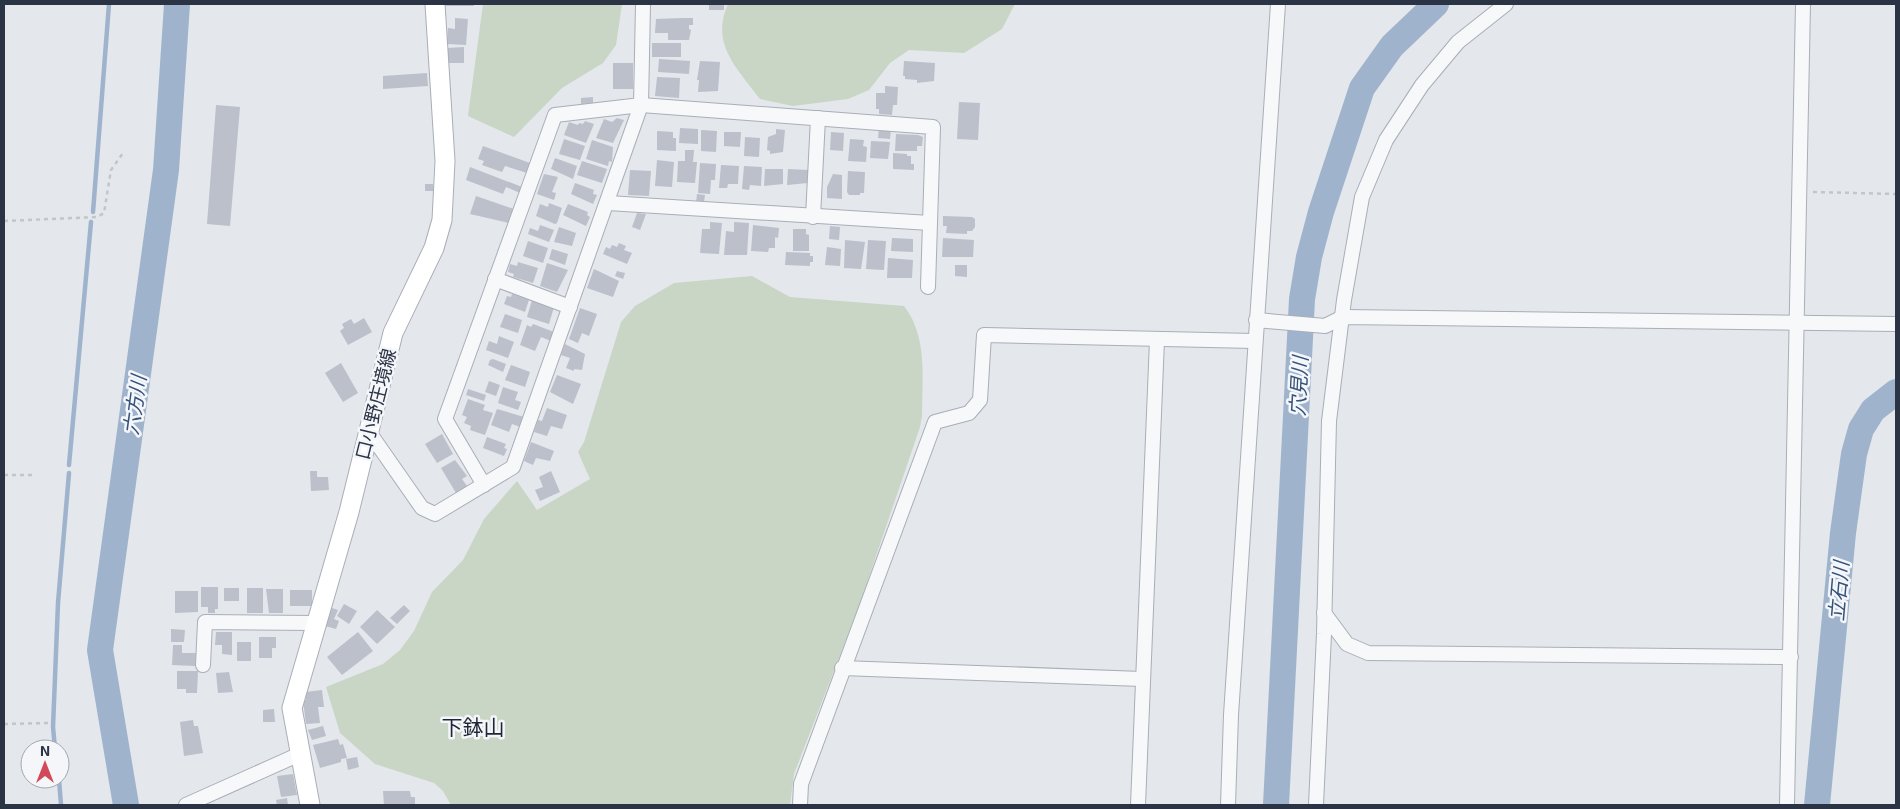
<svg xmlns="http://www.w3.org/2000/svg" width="1900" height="809" font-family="'Exo 2','Noto Sans JP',sans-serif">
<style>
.green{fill:#c9d6c5}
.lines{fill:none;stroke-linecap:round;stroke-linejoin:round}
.stream{stroke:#9fb4cc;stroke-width:4.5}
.river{stroke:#9fb4cc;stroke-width:26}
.building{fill:#bbc0ca}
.street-casing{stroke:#a9aeb7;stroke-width:16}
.secondary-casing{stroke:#a9aeb7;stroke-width:21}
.path{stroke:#c2c5cb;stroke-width:2.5;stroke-dasharray:4 4;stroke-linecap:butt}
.street{stroke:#f7f8fa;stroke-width:14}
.secondary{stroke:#fff;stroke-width:19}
.labels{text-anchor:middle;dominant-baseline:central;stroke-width:5;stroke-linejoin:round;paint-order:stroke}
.street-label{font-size:19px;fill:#2b3445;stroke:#f4f6f9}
.water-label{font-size:20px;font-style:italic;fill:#34527a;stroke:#f4f6f9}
.quarter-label{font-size:21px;fill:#1d2536;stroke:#f4f6f9}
</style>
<rect width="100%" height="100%" fill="#e4e7ec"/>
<g class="green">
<path d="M483,4H622L616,45L603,63L562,88L514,137L468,116Z"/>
<path d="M728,4H1015L1002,29L964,53L909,50L890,63L869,90L848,99L793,106L760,99C737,68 710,44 728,4Z"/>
<path d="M752,276L790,297L904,306C928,337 922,379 922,416L920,427L859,606L794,774L790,805H451L443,791L434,783L375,764L340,733L326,687L383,664L400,650L414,631L432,592L463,560L484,519L517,481L537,510L590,479L578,452L584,442L621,322L635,306L674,283Z"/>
</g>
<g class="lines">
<g class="stream">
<path d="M93,212L109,4"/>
<path d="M69,465L91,222"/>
<path d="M55,749L53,727L58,603L69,473"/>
<path d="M59,779L61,805"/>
</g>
<g class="river">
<path d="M126,805L100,650L166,170L177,4"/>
<path d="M1276,805L1302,299L1309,257L1321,212L1362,88L1392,46L1436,4"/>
<path d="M1817,805L1843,533L1854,454L1861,429L1873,410L1896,392"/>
</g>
</g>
<g class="building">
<rect x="443" y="4" width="31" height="2"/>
<rect x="709" y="4" width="15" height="6"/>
<path d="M455,18L468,19L466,45L447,44L448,28L455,29Z"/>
<path d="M682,18H693V25H689V29L691,30L689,40H668V33H655L656,19Z"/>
<rect x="652" y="43" width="29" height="14"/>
<path d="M464,47V63H447V48Z"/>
<path d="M659,59L690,61L689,74L658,72Z"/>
<path d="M700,61L720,62L718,91L698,92L699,80H697Z"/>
<path d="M904,61L935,63L934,81L917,83V80L905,79V76H903Z"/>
<rect x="613" y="63" width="20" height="26"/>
<path d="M427,73L428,86L383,89V76Z"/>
<path d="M657,77L680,78L679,98L655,96Z"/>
<path d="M885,86L898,87L897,105H893L892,115L879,114V109H876V93H885Z"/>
<path d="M593,97V103L581,104V98Z"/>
<path d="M959,102L980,103L978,140L957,139Z"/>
<path d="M216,105L240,107L230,226L207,224Z"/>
<path d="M617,118L624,120L613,143L596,138L604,119L612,122Z"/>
<path d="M585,121L594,124L586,143L564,135L569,122L578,125L579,123L583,124Z"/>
<path d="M680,128L698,129V144L679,143Z"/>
<path d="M879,128L891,129L890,139L878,138Z"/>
<path d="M776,129L785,130L783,152L770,154V151L767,150L768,137L776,134Z"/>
<path d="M701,130L717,131L716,152L701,151Z"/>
<path d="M657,131L673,132V138H676V151L657,150Z"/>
<path d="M724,132H741L740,147L724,146Z"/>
<path d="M831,132L844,133L843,151L830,150Z"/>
<path d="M896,134L918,135L923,137L922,146H917V151H895Z"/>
<path d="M745,137L760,138L759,157L744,156Z"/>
<path d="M564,139L585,146L580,160L559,154Z"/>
<path d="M850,139L864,140L863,146L867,147L866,162L848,161Z"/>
<path d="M592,140L613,147L612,162L609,161L608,166L586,159Z"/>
<path d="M871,141L890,142L888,159L870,158Z"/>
<path d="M483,146L530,163L527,173L505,166L502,172L482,165L484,161L478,159Z"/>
<path d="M685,150H694L693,162H697L695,183L677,182L678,161H685Z"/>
<path d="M893,153L907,154V156H911V164H914V170L893,169Z"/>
<path d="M555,158L577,166L573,179L551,169Z"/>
<path d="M657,160L674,162L672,187L655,186Z"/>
<path d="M582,161L607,169L602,183L577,175Z"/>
<path d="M700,163L716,164L715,180H711L710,194L698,193Z"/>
<path d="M721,165L739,166L738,184H728L727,188H719Z"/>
<path d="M744,166L762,167L761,186L750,185L749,190L742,189Z"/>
<path d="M470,167L522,187L520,193L506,187L503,194L466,180Z"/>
<path d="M765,169H783V184L764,186Z"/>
<path d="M788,169L808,170V183L787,185Z"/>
<path d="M630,170L651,171L649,196L628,195Z"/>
<path d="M848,171L865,172L864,193H860V195H849L847,192Z"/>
<path d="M544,174L558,177L552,192L556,193L554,200L537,194Z"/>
<path d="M833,174L842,175V199L827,198V187Z"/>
<path d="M575,183L594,190L593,194L597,195L593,204L571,194Z"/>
<rect x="425" y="184" width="8" height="7"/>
<path d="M697,194L705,195L704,202L696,203Z"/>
<path d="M476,196L514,209L509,223L470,214Z"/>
<path d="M549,203L562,208L557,223L555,224L536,216L540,204L548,207Z"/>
<path d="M568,204L588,212L587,215L590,217L586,226L563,215Z"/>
<path d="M637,213L646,214L640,230L632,227Z"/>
<path d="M943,216L972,217L975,219V227L972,231H967V234L946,233L947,226H943Z"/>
<path d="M710,222L722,223L719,254L700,253L702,229H710Z"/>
<path d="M734,222L749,223L747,255H724L726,231L734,232Z"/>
<path d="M540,225L554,230L549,242L528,234L530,228L538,231Z"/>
<path d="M753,225L779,228L778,238L775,237V248H769L768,252L751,251Z"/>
<path d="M830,226L840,227L839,240L829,239Z"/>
<path d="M559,227L576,233L572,246L554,242Z"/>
<path d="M793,229H806V234L809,235V251H793Z"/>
<path d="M892,238L913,239V252L891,251Z"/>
<path d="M943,238L974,240L973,257H942Z"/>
<path d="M845,240L865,242L861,269L844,268Z"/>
<path d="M868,240L886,241L884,270L866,269Z"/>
<path d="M528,241L548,248L543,263L523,256Z"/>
<path d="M619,243L626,246L624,250L632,253L627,264L603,254L606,247L610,249L612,245L617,247Z"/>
<path d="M827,247L841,249L840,266L825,265Z"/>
<path d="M552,249L568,254L565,265L549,259Z"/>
<path d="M786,252L810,253V256H813V262H810V266L785,265Z"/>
<path d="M888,258L913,260L912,278H887Z"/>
<path d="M518,262L538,268L533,283L513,277L514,274L508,272L510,264L517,266Z"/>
<path d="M547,263L568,270L557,292L540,286Z"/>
<path d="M955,265H967V277L955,276Z"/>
<path d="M594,269L619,281L613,297L587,288Z"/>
<path d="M617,271L625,273L623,279L615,276Z"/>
<path d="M512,294L529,300L525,312L504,304L507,296L511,297Z"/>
<path d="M532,300L554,307L549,324L527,317Z"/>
<path d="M580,308L597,314L589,336L582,333L578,343L569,339Z"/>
<path d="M505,314L522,320L518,333L500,327Z"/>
<path d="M364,318L372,332L348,345L340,331L344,328L342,324L351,319L354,324Z"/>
<path d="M533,324L554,332L551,341L541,337L535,351L520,345L527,325L531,327Z"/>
<path d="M499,336L514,342L508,358L486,350L489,341L497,344Z"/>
<path d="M565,344L585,354L582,370L574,369V371L566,368L570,358L561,355Z"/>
<path d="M493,359L506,364L503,372L488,365L490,360Z"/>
<path d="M341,363L358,393L343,402L325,373Z"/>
<path d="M511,365L530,372L525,387L505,380Z"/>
<path d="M557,375L581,384L573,404L550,392Z"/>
<path d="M489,381L500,385L496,396L485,392Z"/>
<path d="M503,387L518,392L515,400L521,402L518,410L498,403Z"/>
<path d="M468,389L486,395L484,401L466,395Z"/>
<path d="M468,399L485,405L483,410L493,413L485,435L470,430L471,426L464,423L467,417L462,415Z"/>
<path d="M547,408L567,415L562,429L551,426L547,436L534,432L538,420L542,421Z"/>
<path d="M497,409L524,417L520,427L512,424L509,432L491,425Z"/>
<path d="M442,434L453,454L437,463L425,444Z"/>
<path d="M487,437L506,444L504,448L507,449L504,456L483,448Z"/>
<path d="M531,442L554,451L550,461L536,458L533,465L524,461Z"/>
<path d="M455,460L467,476L462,479L467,486L456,493L441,468Z"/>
<path d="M310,471H317V477H328L329,490L311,491Z"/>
<path d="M551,471L560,492L540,501L535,490L543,487L539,477Z"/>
<path d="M201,587H218V609H215V613H208V607H201Z"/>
<rect x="224" y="588" width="15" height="13"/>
<rect x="247" y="588" width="16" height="25"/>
<path d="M266,589H283V613H269Z"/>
<rect x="290" y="590" width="22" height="16"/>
<path d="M175,591H198V612L175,613Z"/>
<path d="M344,604L357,611L349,624L337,616Z"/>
<path d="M404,605L410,611L397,624L390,618Z"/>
<path d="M332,608L338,610L334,619L339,621L336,629L325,626Z"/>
<path d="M377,610L395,627L377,644L360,627Z"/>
<path d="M171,629L185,630L184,642H171Z"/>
<path d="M216,632H232V655L222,654V645H215Z"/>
<path d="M358,632L373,651L342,675L327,657Z"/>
<path d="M259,637H276V648H272V658H259Z"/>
<rect x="237" y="642" width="14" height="19"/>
<path d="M173,645H182V653H196L195,666L172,665Z"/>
<path d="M177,671H198L197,693H186V689H177Z"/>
<path d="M229,672L233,692L218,693L216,673Z"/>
<path d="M322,690L324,707H318L320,723L306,724L303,701L306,700L305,692Z"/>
<path d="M274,709L275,722H263V710Z"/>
<path d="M193,720L194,726H198L203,753L184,756L180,722Z"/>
<path d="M323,726L326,736L312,740L308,730Z"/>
<path d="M338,739L340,745L343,744L347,758L341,759V762L320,768L313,745Z"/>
<path d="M357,757L359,767L348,770L346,759Z"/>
<path d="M293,774L297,795L281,797L277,776Z"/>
<path d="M383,791H410L411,797H415V805H384Z"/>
<path d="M287,798L288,805H277L276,800Z"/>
</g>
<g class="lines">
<g class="street-casing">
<g id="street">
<path d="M608,203L930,223"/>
<path d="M813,217L818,118"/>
<path d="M495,279L570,307"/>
<path d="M1256,320L1325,326L1343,317L1896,324"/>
<path d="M369,432L422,508L435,514L513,467L641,105L643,4"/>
<path d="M484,485L445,419L555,115L641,105L933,127L928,287"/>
<path d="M1324,613L1347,644L1368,653L1791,657"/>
<path d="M203,665L205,622L315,623"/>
<path d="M842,668L1142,679"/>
<path d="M186,805L300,754"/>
<path d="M800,805L801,784L935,422L969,413L980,400L984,335L1254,341"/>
<path d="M1138,805L1157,340"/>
<path d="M1228,805L1231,715L1278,4"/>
<path d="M1316,805L1324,634L1329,421L1344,300L1362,197L1386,140L1422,85L1458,42L1506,4"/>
<path d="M1787,805L1803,4"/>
</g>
</g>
<g class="secondary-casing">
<path id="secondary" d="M310,805L292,708L349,512L393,333L434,248L442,220L445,161L435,4"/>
</g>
<g class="path">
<path d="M1813,192L1896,194"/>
<path d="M4,221L97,217L104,213L111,170L123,153"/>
<path d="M4,475H35"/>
<path d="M4,724L48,723"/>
</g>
<use href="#street" class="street"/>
<use href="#secondary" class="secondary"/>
</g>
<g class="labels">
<g class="street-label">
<text transform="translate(375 404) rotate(-76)">口小野庄境線</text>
</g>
<g class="water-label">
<text transform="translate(1298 386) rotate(-87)">穴見川</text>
<text transform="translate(134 405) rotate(-82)">六方川</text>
<text transform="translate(1838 591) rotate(-85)">立石川</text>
</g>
<g class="quarter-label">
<text x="473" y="726">下鉢山</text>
</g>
</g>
<rect width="1900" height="809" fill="none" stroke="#2b3445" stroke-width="10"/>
<g transform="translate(45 764)"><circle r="24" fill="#f4f6f9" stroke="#a4a8b1"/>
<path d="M0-4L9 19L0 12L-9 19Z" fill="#d1495b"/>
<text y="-8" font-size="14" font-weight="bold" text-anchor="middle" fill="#2b3445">N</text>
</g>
</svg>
